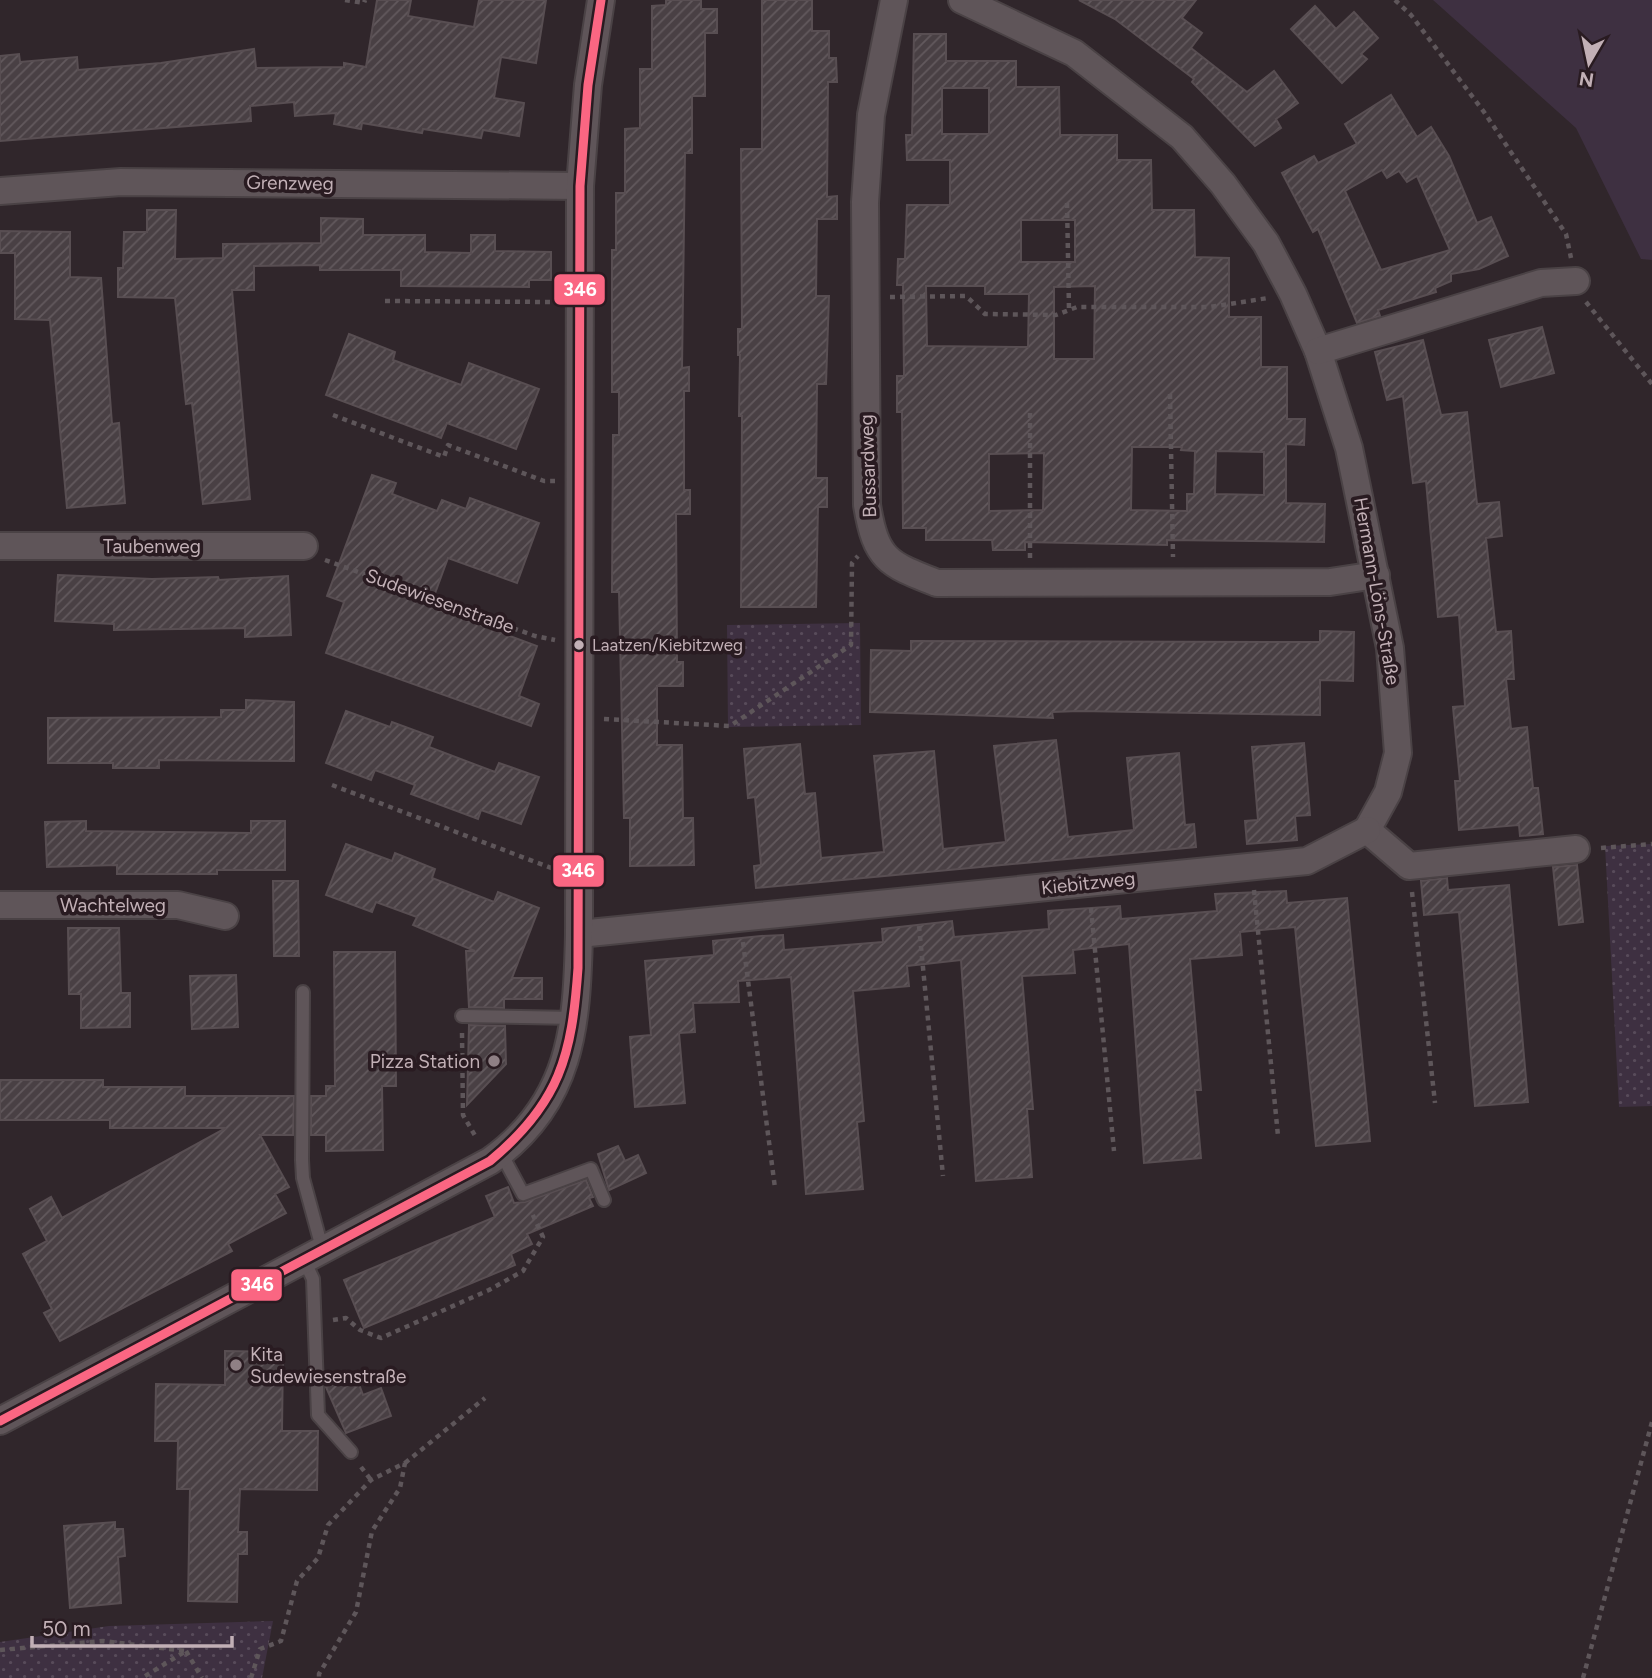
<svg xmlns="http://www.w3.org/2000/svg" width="1652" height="1678" font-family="Figtree,sans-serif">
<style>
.grass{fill:#3e3041}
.park{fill:url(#park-dots)}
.building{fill:url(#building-hatch);stroke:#584e52;stroke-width:2;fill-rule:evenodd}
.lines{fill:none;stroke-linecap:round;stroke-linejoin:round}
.lane-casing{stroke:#4a4245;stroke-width:16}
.street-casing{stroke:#4a4245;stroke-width:30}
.path{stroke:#5e565a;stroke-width:4.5;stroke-dasharray:5 5;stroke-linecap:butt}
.lane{stroke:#5f5559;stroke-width:12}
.street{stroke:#5f5559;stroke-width:26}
.bus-1-casing{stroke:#291b21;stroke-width:14}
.bus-1{stroke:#fa6682;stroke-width:9}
.bus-dot{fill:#c2b0b6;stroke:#291b21;stroke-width:2.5}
.poi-dot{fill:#8f8085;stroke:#291b21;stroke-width:2.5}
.labels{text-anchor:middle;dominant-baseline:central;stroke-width:7;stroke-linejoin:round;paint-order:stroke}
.bus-label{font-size:17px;fill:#c2b0b6;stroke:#291b21;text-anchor:start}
.street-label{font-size:19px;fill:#c2b0b6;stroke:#291b21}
.poi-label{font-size:19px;fill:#c2b0b6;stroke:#291b21;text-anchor:end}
.line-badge{stroke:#291b21;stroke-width:2.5}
.badge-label{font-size:19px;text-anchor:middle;font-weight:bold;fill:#fff}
</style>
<defs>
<pattern id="park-dots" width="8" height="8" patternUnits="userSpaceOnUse" patternTransform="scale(1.75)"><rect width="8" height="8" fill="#3e3041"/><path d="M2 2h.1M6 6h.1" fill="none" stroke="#584b5a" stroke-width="1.8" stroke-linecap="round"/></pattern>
<pattern id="building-hatch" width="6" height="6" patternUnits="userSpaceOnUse" patternTransform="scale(1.75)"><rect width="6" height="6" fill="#494044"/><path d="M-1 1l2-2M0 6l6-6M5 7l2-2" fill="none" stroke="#62595d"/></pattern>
</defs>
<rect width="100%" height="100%" fill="#30262b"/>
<path class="grass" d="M1433,0H1652V260L1641,259L1576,128Z"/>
<g class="park">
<path d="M860,623L861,725L728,727L727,625Z"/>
<path d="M1652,844V1106L1619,1107L1605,846Z"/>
<path d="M273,1621L262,1678H0V1642L109,1626Z"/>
</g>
<g class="building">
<path d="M377,0H411L408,16L474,27L479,0H546L536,63L501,57L494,98L524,103L519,136L483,130L481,138L423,129L422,133L362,123L361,129L334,124L336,113L295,116L294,102L250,106L251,121L0,141V56L19,54L20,62L77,57L78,70L161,63L254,49L256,68L344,67V63L366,67Z"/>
<path d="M666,0H701V9H717V33H705V96H692V153H685L682,368L689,367V391H684V490H690V514H676L677,662H683V686H657V745H682L683,818H693L694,865L630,866V818H624L619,592H612L613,435H619V392H612V250H616V193H625V129L640,128V69H652V6L666,5Z"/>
<path d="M762,0H812V31H829V58H836L837,82H828L827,197L837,196V219H817L816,296H829L826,384H817L816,478H827V507H818L816,607H741L742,416H739L740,355H738V329H742L741,149H762Z"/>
<path d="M1079,0H1196L1182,18L1202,33L1191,48L1247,92L1274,71L1298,103L1276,119L1281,128L1255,146L1192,82L1194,79L1115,19Z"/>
<path d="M1315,6L1336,29L1354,12L1378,38L1361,54L1367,59L1342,83L1291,29Z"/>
<path d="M914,34H946V61H1016V87H1059L1060,135H1117V160H1151L1152,210H1194L1195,257L1229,258V317H1261V367H1287V419H1305L1304,445L1286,444V503L1325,504L1324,542L1167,540V545L1025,542V550H993L992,540H926V528H903L902,412H897V376H904L903,285H897L898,259H905L907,205H950V160H907L906,135H912ZM942,88H989V134H942ZM1021,220H1075V262H1021ZM926,286H985V294H1029L1028,347L927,346ZM1095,286L1094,359H1054V287ZM1132,447H1182L1181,450L1195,451L1194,494H1187V511L1131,510ZM1216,451L1264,452V495L1215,494ZM1044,453L1043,510L989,511V454Z"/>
<path d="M1391,95L1417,137L1431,127L1449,156L1477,223L1491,217L1508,256L1479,269L1451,274V281L1435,288L1436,292L1378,310L1380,316L1357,323L1318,229L1313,232L1282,173L1314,156L1318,163L1357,144L1345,124ZM1382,170L1387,178L1399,171L1407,182L1417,176L1450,250L1381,270L1345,191Z"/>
<path d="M147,210H176L175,259L223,258V244L321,243V218L363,219V235H425V252L471,253V235H495V251L551,252V280H529V287L401,286V270H320V265L254,266V290H232L250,499L203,504L192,403L186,404L175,298L118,297V268H123L124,232H147Z"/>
<path d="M0,231L70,232V277L101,278L112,424L119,423L125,503L67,508L50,320L15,319V253H0Z"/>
<path d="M1542,327L1554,373L1501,387L1489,340Z"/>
<path d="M349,334L395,352L393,360L461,385L469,363L539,389L516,449L447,423L441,438L326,395Z"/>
<path d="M1423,340L1441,415L1467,412L1477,504L1499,502L1502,536L1486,538L1496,632L1511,631L1514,679H1506L1511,729L1527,727L1533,788H1538L1543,834L1520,836L1519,825L1459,830L1455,781H1460L1453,707L1465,706L1459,615L1438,617L1426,481L1413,483L1403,396L1387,400L1375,352Z"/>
<path d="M372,475L396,483L392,494L437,511L442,500L466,509L470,498L539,523L517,583L448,558L430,607L537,646L519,696L539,704L531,726L326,653L344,602L327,596Z"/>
<path d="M58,575L152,579L218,577L219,580L288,576L291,635L245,637V628L114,630V624L55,621Z"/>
<path d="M1320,631L1354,632L1353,681L1320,680V715L1079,711L1052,712L1053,718L870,712L871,650L911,651V641L1320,642Z"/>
<path d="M246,700L294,702V761L159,760V768H113V763H48V718L221,717V710H246Z"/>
<path d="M346,711L390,727L392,722L433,737L429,747L495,772L499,763L539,777L521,824L481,810L478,819L411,794L415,785L375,770L371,780L326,763Z"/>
<path d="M1056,740L1068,837L1134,830L1127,758L1179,753L1185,825L1194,824L1196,847L756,888L754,866L761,865L755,797L748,798L744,749L800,744L805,794L815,793L821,858L884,852L874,756L934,751L943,849L1006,842L994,746Z"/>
<path d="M1304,743L1310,815L1295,816L1297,840L1247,844L1245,821L1258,820L1252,747Z"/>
<path d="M86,821V831L251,833V821H285V870H217V874H117V865L47,867L45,822Z"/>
<path d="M346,844L392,861L395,853L435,869L432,878L494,902L498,892L539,908L512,978H542V999H504V1008L469,1007L466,951H475L413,925L417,917L376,902L372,912L326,895Z"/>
<path d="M1577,865L1583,922L1559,925L1553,867Z"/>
<path d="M1447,878L1448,890L1509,885L1528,1102L1475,1106L1459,912L1424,915L1421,881Z"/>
<path d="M273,881H298L299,956H274Z"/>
<path d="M1286,891L1287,903L1347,898L1370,1141L1316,1146L1295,927L1240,932L1242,955L1190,959L1201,1090H1195L1201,1158L1144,1163L1129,944L1073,950L1075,973L1022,976L1033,1109H1027L1032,1177L976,1181L961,960L907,966L909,986L853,991L864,1121L857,1122L863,1189L806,1194L791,977L738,981L739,1002L693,1003L695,1032L679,1033L685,1103L635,1107L630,1037L651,1035L645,961L714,955L713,941L761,936L783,935L784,950L883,942L882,929L952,921L954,937L1049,929L1048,911L1120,906L1121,919L1217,911L1215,894Z"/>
<path d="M68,928H119L121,993H130V1027L81,1028V994H69Z"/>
<path d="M334,952H395L396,1086H382L383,1150L326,1151V1135H311V1096H326V1086H335Z"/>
<path d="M236,975L238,1027L192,1029L190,976Z"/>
<path d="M469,1025L505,1026L506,1064L467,1105Z"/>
<path d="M0,1080H103V1087H185V1096H294L293,1135H260L289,1187L275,1194L286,1213L228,1244L232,1251L60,1341L44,1313L52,1309L23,1254L47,1241L30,1209L51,1197L62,1218L226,1128H110V1120H0Z"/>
<path d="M618,1146L625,1161L638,1155L646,1173L609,1190L598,1154Z"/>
<path d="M586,1180L593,1197L589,1198L593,1206L527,1234L532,1244L511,1254L515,1265L364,1328L344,1280L495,1217L486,1196L508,1187L514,1203L525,1202Z"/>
<path d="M225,1351L283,1352L282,1431H318L317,1490L240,1489L238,1532H247V1554H238L237,1602L188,1601L190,1489H177L178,1441H155L156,1384L225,1385Z"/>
<path d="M356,1376L363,1395L381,1388L391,1416L346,1433L326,1387Z"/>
<path d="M115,1522V1529H123L125,1556L118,1557L121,1603L70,1608L64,1526Z"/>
</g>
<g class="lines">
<g class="lane-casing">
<g id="lane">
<path d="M303,992L302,1160L303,1178L322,1248"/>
<path d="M462,1016L575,1018"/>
<path d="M501,1153L523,1194L591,1169L604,1200"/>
<path d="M303,1258L313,1279L318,1415L351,1452"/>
</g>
</g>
<g class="street-casing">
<g id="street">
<path d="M894,0L871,115L865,202L867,505C876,560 888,564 937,583L1330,582L1376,575"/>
<path d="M962,0L1074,53L1182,137L1223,184L1266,243L1293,294L1318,351L1349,448L1390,648L1398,753L1388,792L1367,830"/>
<path d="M0,191L121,182L580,186"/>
<path d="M1318,351L1541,283L1576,281"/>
<path d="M0,546H304"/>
<path d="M1367,830L1409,866L1576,849"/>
<path d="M0,905H178L225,916"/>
<path d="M579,934L1307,861L1367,830"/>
<path d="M0,1421L490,1161C572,1103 577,1026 579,934L580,186L588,85L601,0"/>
</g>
</g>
<g class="path">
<path d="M345,0L364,3L365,0"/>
<path d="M1395,0L1411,15L1484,112L1566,234L1571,258"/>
<path d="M1067,203L1069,310"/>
<path d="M890,297L966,296L985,314L1056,315L1077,307H1210L1268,298"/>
<path d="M385,301L554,302"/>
<path d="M1586,302L1652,384"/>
<path d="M1170,394L1173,557"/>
<path d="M333,415L444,457L448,445L544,481H555"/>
<path d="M1030,558V412"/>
<path d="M325,560L535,636L555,640"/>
<path d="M604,719L730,726L851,645L852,563L858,556"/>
<path d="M332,785L554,869"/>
<path d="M1601,848L1652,844"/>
<path d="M1254,890L1278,1136"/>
<path d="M1412,892L1435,1103"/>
<path d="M1091,908L1114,1151"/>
<path d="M919,926L943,1176"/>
<path d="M743,942L775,1188"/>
<path d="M462,1033L463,1115L477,1139"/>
<path d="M333,1320L346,1318L360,1330L381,1338L489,1290L523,1271L543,1237L531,1211"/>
<path d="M405,1463L485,1398"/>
<path d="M361,1467L371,1480"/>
<path d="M0,1650L103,1641L186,1651L142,1678"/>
<path d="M186,1651L202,1678"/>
<path d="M251,1678L260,1649L281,1641L297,1581L318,1558L328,1525L371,1480L405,1463L400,1488L372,1531L356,1612L319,1674V1678"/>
<path d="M1583,1678L1652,1422"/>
</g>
<use href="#lane" class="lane"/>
<use href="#street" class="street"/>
<g class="bus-1-casing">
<path id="bus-1" d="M0,1421L490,1161C560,1103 572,1055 578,968L580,186L588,85L601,0"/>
</g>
<use href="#bus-1" class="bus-1"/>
</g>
<circle class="bus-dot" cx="579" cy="645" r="6"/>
<g class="poi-dot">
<circle cx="494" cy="1061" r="7"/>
<circle cx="236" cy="1365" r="7"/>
</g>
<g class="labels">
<g class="bus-label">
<text x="592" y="645">Laatzen/Kiebitzweg</text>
</g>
<g class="street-label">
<text transform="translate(290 183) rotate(1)">Grenzweg</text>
<text transform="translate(868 466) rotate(-92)">Bussardweg</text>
<text x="152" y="546">Taubenweg</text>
<text transform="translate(1377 591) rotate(80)">Hermann-Löns-Straße</text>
<text transform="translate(440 601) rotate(20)">Sudewiesenstraße</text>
<text transform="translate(1088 883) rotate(-6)">Kiebitzweg</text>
<text x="113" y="905">Wachtelweg</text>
</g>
<g class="poi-label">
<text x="480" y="1061">Pizza Station</text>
<text x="250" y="1354" text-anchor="start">Kita<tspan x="250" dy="22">Sudewiesenstraße</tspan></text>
</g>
</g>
<g class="line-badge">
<rect x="553" y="273" width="53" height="33" rx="7" fill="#fa6682"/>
<rect x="552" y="854" width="53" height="34" rx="7" fill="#fa6682"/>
<rect x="230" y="1268" width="53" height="34" rx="7" fill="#fa6682"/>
</g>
<g class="badge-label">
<text x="580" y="296">346</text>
<text x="578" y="877">346</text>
<text x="257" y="1291">346</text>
</g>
<g transform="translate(1589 63) rotate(189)" stroke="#291b21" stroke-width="5" paint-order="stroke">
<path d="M0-5L12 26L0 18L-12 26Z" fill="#c2b0b6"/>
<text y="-10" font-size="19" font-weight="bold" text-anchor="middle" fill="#c2b0b6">N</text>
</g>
<path d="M32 1636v10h200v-10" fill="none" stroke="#c2b0b6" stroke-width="3.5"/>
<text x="42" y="1636" font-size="21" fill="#c2b0b6" stroke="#291b21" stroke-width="5" paint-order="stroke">50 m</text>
</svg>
